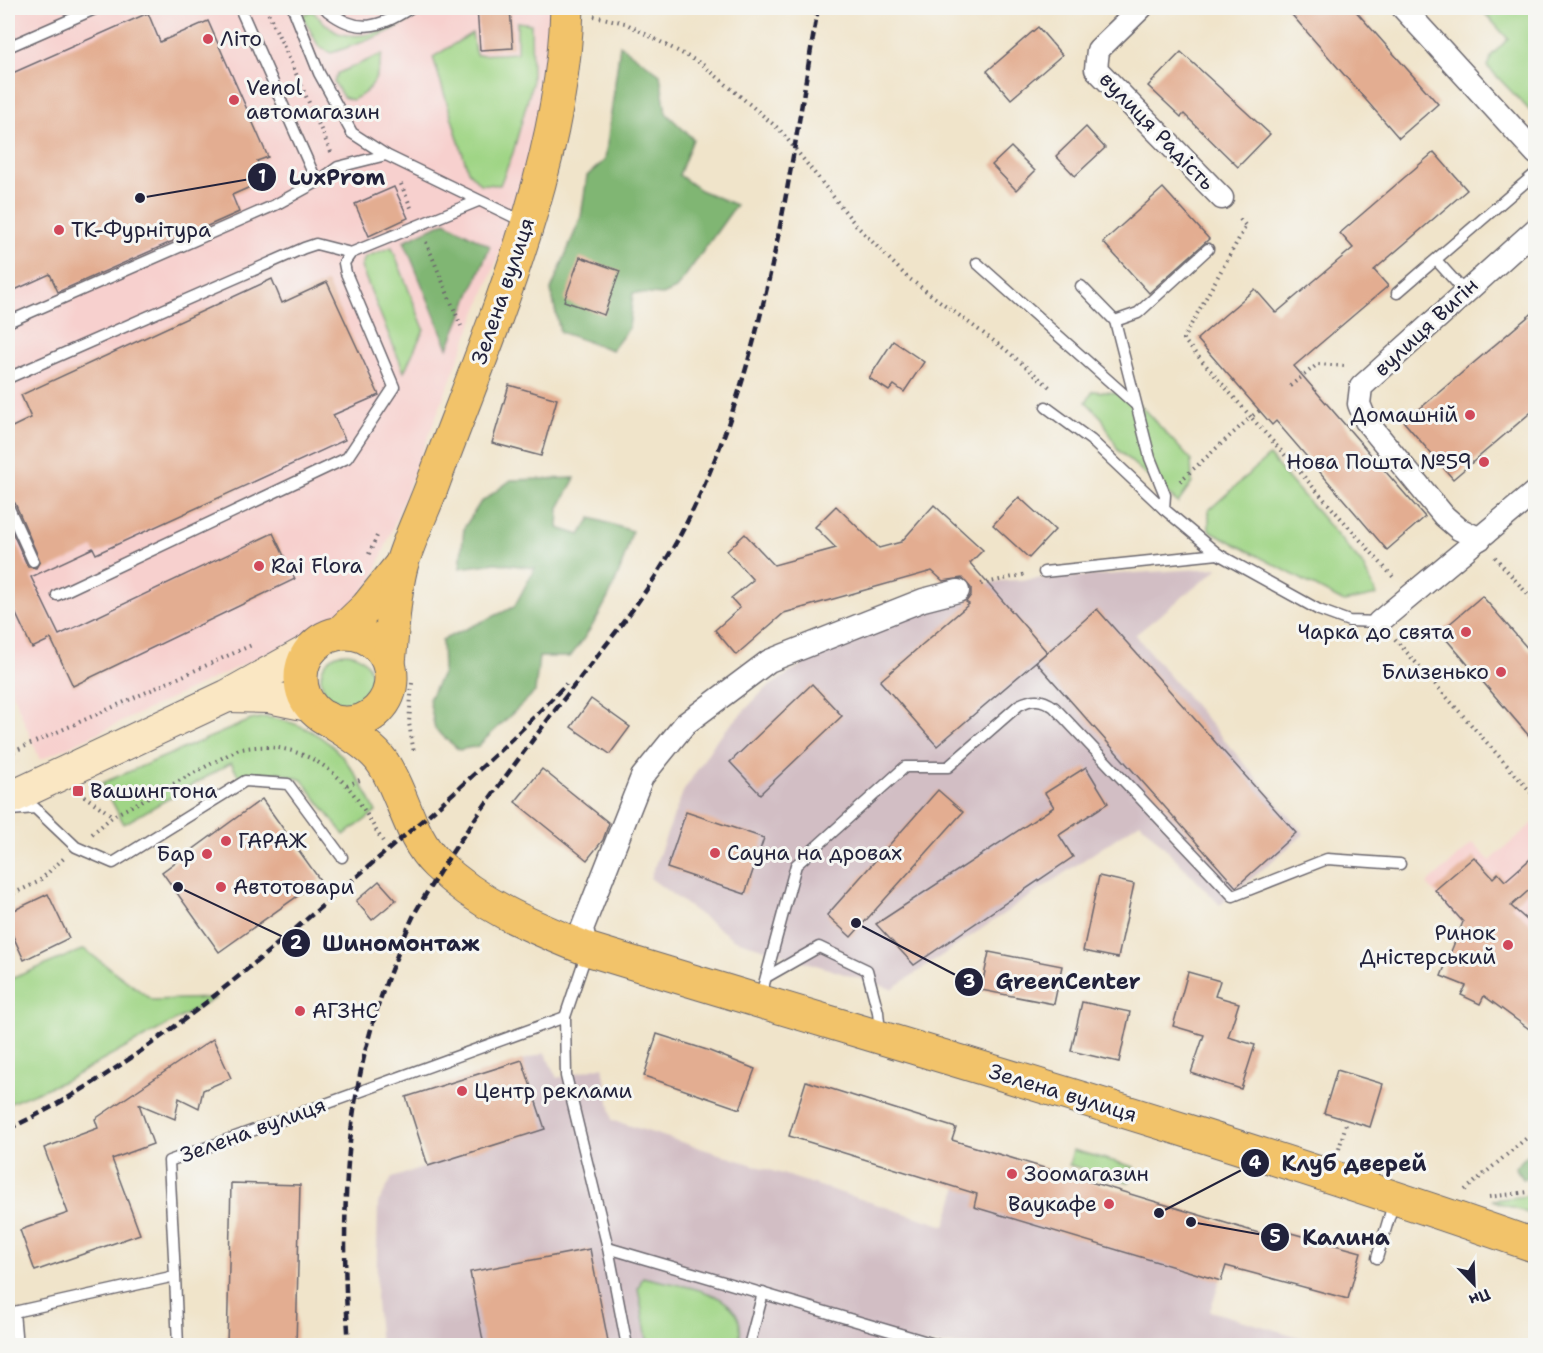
<svg xmlns="http://www.w3.org/2000/svg" width="1543" height="1353" font-family="'Shantell Sans',sans-serif">
<style>
.built{fill:#f7d0ce}
.industrial{fill:#d2bec4}
.green{fill:#a0d586;stroke:#617c60;stroke-width:1.5}
.forest{fill:#80b673;stroke:#516c57;stroke-width:1.5}
.building{fill:#e3ad91}
.lines{fill:none;stroke-linecap:round;stroke-linejoin:round}
.lane-casing{stroke:#6a666d;stroke-width:13}
.street-casing{stroke:#6a666d;stroke-width:25}
.secondary-casing{stroke:#6a666d;stroke-width:34}
.primary-casing{stroke:#6a666d;stroke-width:35}
.path{stroke:#6a666d;stroke-width:4;stroke-dasharray:1.5 4.5;stroke-linecap:butt}
.lane{stroke:#fff;stroke-width:10}
.street{stroke:#fff;stroke-width:22}
.secondary{stroke:#fae7c3;stroke-width:32}
.primary{stroke:#f2c36a;stroke-width:33}
.rail{stroke:#22223b;stroke-width:4.5;stroke-dasharray:9 4.5;stroke-linecap:butt}
.poi-dot{fill:#d1495b;stroke:#f6f6f2;stroke-width:2}
.labels{text-anchor:middle;dominant-baseline:central;stroke-width:6;stroke-linejoin:round;paint-order:stroke}
.poi-label{font-size:21px;fill:#22223b;stroke:#f6f6f2;text-anchor:start}
.street-label{font-size:21px;fill:#22223b;stroke:#f6f6f2}
.leader{fill:none;stroke:#22223b;stroke-width:2}
.callout-dot{fill:#22223b;stroke:#f6f6f2;stroke-width:2}
.mark-label{font-size:18px;text-anchor:middle;font-weight:bold;fill:#fff}
.callout-label{font-size:22px;text-anchor:middle;font-weight:bold;fill:#22223b;stroke:#f6f6f2;stroke-width:6;stroke-linejoin:round;paint-order:stroke}
</style>
<rect width="100%" height="100%" fill="#f6f6f2"/>
<filter id="ink" filterUnits="userSpaceOnUse"><feTurbulence type="fractalNoise" baseFrequency=".0167" numOctaves="2"/><feDisplacementMap in="SourceGraphic" scale="12" xChannelSelector="R" yChannelSelector="G"/><feConvolveMatrix kernelMatrix="1 2 1 2 8 2 1 2 1" color-interpolation-filters="sRGB"/></filter>
<filter id="wash" filterUnits="userSpaceOnUse"><feTurbulence type="fractalNoise" baseFrequency=".008" numOctaves="4" result="noise"/><feDisplacementMap in="SourceGraphic" scale="24" xChannelSelector="R" yChannelSelector="G"/><feGaussianBlur stdDeviation="1.35" result="paint"/><feColorMatrix in="noise" values="0 0 0 0 0 0 0 0 0 0 0 0 0 0 0 0 0 1.4 0 .05"/><feComposite in="paint" operator="in"/></filter>
<g filter="url(#wash)">
<rect width="100%" height="100%" fill="#f0e4ca"/>
<g class="built">
<path d="M8,8H554L551,66L533,155L510,227L372,581L352,604L323,627L40,760L8,682Z"/>
<path d="M1535,821V1006L1427,884L1473,843L1490,861Z"/>
</g>
<g class="industrial">
<path d="M1219,568L1135,635L1304,834L1220,905L1140,822L892,989L733,939L650,878L683,792L717,739L764,690L838,640L923,600L1000,581Z"/>
<path d="M545,1053L557,1078L603,1066L612,1120L945,1226L971,1146L1237,1227L1210,1311L1327,1345H380L376,1302L378,1203L392,1178L428,1166L406,1097Z"/>
</g>
<g class="green">
<path d="M423,8H430C401,29 365,42 331,53L319,47L302,15L312,11C320,18 329,29 338,33C364,42 404,25 423,8Z"/>
<path d="M1480,8H1535V116L1487,66L1492,55L1508,39Z"/>
<path d="M517,22L531,24L532,84L513,153L500,185L480,184L468,171L433,57L472,33L476,55L517,53Z"/>
<path d="M382,54C378,76 374,91 352,100L343,97L334,82L338,73Z"/>
<path d="M392,247L424,329L404,372L361,267L365,257Z"/>
<path d="M1093,391L1118,393L1141,406L1191,460L1192,483L1178,503L1118,450L1102,418L1086,402Z"/>
<path d="M1269,456L1362,564L1377,595L1344,602L1209,530V510Z"/>
<circle cx="346" cy="678" r="25"/>
<path d="M266,717C326,725 352,761 376,812L344,835L302,780L279,772L241,780L231,763L124,824L102,783L251,720Z"/>
<path d="M84,949L152,1000L216,998L69,1079L8,1104V980Z"/>
<path d="M1073,1150L1134,1167L1129,1182L1069,1165Z"/>
<path d="M1535,1195V1216L1492,1200Z"/>
<path d="M643,1277C680,1287 755,1290 738,1345H648L638,1288Z"/>
</g>
<g class="forest">
<path d="M620,45L660,74L666,113L693,139L679,175L700,190L736,205L676,289L663,295L633,293L629,328L612,350L560,332L551,290L581,217L587,176L605,160Z"/>
<path d="M445,222L490,246L448,348L404,241Z"/>
<path d="M575,478L559,508L558,528L580,535L591,518L632,531C620,579 601,618 570,657H539L535,692L478,746L459,750L435,729L429,699L443,672L442,640L514,607L535,568L496,563L460,568L464,528L480,503L511,480Z"/>
<path d="M1535,1148V1178L1523,1179L1515,1167Z"/>
</g>
<g id="blocks">
<g class="building">
<path d="M477,8H510L513,48L480,50Z"/>
<path d="M1286,8H1353L1438,104L1399,138Z"/>
<path d="M148,13L160,42L208,21L268,157L257,161L266,180L232,195L239,212L58,292L50,274L8,293V75Z"/>
<path d="M1038,27L1062,55L1011,99L987,71Z"/>
<path d="M1181,52L1270,134L1238,167L1184,114L1181,117L1148,86Z"/>
<path d="M1086,127L1105,148L1075,176L1056,156Z"/>
<path d="M1011,147L1035,171L1016,190L992,165Z"/>
<path d="M1434,152L1467,190L1374,270L1388,286L1294,366L1425,517L1387,550L1276,421L1272,425L1197,339L1255,289L1276,313L1353,248L1340,233Z"/>
<path d="M394,187L408,218L369,236L355,204Z"/>
<path d="M1163,188L1209,239L1149,293L1103,242Z"/>
<path d="M580,257L620,271L604,315L564,301Z"/>
<path d="M272,279L282,303L327,282L379,395L333,415L345,440L96,554L93,548L31,577L59,635L273,533L295,579L73,686L51,639L32,648L8,597V523L28,567L36,568L40,561L15,503L8,499V429L31,418L21,395Z"/>
<path d="M1536,310V408L1453,479L1404,422Z"/>
<path d="M893,341L924,362L904,392L894,385L889,391L869,378Z"/>
<path d="M509,385L557,399L541,456L492,443Z"/>
<path d="M1019,497L1055,530L1029,558L993,525Z"/>
<path d="M934,505L983,550L970,563L1047,652L937,746L880,681L969,604L966,602L971,595V588L962,578L943,581L932,571L784,613L736,655L715,630L740,608L731,598L753,580L727,551L745,534L774,565L836,548L815,527L836,506L879,548L901,542Z"/>
<path d="M1482,596L1536,658V744L1440,632Z"/>
<path d="M1097,609L1296,833L1236,887L1036,662Z"/>
<path d="M812,684L842,716L760,794L730,762Z"/>
<path d="M591,699L630,727L610,754L571,727Z"/>
<path d="M1086,767L1108,803L1059,835L1073,857L914,965L876,924L1054,807L1045,793Z"/>
<path d="M542,769L609,823L603,840L587,860L515,802Z"/>
<path d="M938,790L963,812L851,937L827,915Z"/>
<path d="M262,799L320,880L219,952L162,872Z"/>
<path d="M686,812L764,838L745,894L667,868Z"/>
<path d="M1536,854V884L1511,906L1536,928V1034L1484,996L1480,1004L1461,995L1466,986L1441,976L1463,922L1435,890L1474,857L1493,878L1498,873L1505,881Z"/>
<path d="M1099,876L1134,884L1118,958L1083,951Z"/>
<path d="M379,881L396,900L372,920L356,901Z"/>
<path d="M48,894L69,938L24,960L8,925V913Z"/>
<path d="M989,952L1062,966L1054,1004L981,990Z"/>
<path d="M1188,972L1220,981L1215,996L1239,1003L1228,1037L1255,1045L1241,1089L1191,1073L1204,1035L1173,1026Z"/>
<path d="M1082,1002L1130,1012L1119,1062L1071,1051Z"/>
<path d="M657,1034L707,1050L755,1069L740,1109L644,1076Z"/>
<path d="M213,1039L231,1078L203,1090L199,1108L179,1098L175,1119L139,1104L153,1144L112,1159L140,1234L35,1271L20,1230L68,1213L44,1148L98,1128L95,1119Z"/>
<path d="M522,1060L545,1129L428,1166L406,1097Z"/>
<path d="M1337,1070L1383,1084L1370,1127L1324,1113Z"/>
<path d="M806,1081L956,1128L952,1140L1262,1234L1265,1226L1361,1252L1348,1299L1226,1266L1221,1281L974,1207L977,1194L789,1136Z"/>
<path d="M231,1183L300,1185L296,1346H227Z"/>
<path d="M590,1249L609,1346H484L470,1272Z"/>
</g>
</g>
</g>
<g filter="url(#ink)">
<use href="#blocks" fill-opacity="0" stroke="#6a666d" stroke-width="1.5"/>
<g class="lines">
<g class="lane-casing">
<g id="lane">
<path d="M240,8L317,182"/>
<path d="M293,8L319,73L352,133L386,155L524,222"/>
<path d="M325,8L328,11L344,8"/>
<path d="M328,11C357,34 380,28 410,8"/>
<path d="M8,47L97,8"/>
<path d="M1436,260L1464,291"/>
<path d="M977,263L1136,405"/>
<path d="M1081,286L1115,321L1150,458L1165,495L1164,509L1218,554L1319,610L1349,621L1379,622"/>
<path d="M1397,293L1536,173"/>
<path d="M1115,321L1138,313L1208,249"/>
<path d="M8,322L275,205L317,182L338,167L386,155"/>
<path d="M8,378L304,248L316,244L351,253"/>
<path d="M1046,407L1091,440L1164,509"/>
<path d="M8,506L33,561"/>
<path d="M1044,572L1218,554"/>
<path d="M57,595L347,458L394,387L346,273L344,263L351,253L478,201"/>
<path d="M11,810L35,808L76,847L113,863L245,781L288,784L342,857"/>
<path d="M587,952L565,1017L566,1076L608,1248L627,1346"/>
<path d="M768,976L819,947L867,970L878,1012L880,1033"/>
<path d="M760,999L796,865L905,767H948L1019,705C1033,698 1041,698 1054,707L1233,896L1327,859L1400,864"/>
<path d="M608,1248L941,1346"/>
<path d="M1377,1258L1394,1201"/>
<path d="M175,1276L178,1346"/>
<path d="M17,1346L14,1312L175,1276L169,1161L565,1017"/>
<path d="M749,1346L763,1293"/>
</g>
</g>
<g class="street-casing">
<g id="street">
<path d="M1141,8L1098,50L1096,69L1222,198"/>
<path d="M1403,8L1536,153"/>
<path d="M1480,539L1459,529L1444,516L1366,421L1359,404L1361,387L1536,229"/>
<path d="M1379,622L1536,491"/>
<path d="M587,949L582,929L642,777L685,724L769,661L923,600L958,591"/>
</g>
</g>
<g class="secondary-casing">
<g id="secondary">
<path d="M228,696L269,697L308,705"/>
<path d="M8,799L227,696L313,648"/>
</g>
</g>
<g class="primary-casing">
<g id="primary">
<circle cx="346" cy="678" r="45"/>
<path d="M340,633L367,607L400,566"/>
<path d="M389,662C393,630 393,594 402,563C411,534 425,507 435,478C490,331 563,166 567,8"/>
<path d="M326,718C344,731 371,745 383,763C404,795 409,837 437,864C482,907 531,926 587,949C904,1046 1223,1136 1536,1246"/>
</g>
</g>
<g class="path">
<path d="M266,8L298,78"/>
<path d="M594,16L625,23L702,64L780,130L855,224L907,277L1006,350L1052,389"/>
<path d="M301,85L331,152"/>
<path d="M401,184L412,210"/>
<path d="M426,242L461,326"/>
<path d="M1290,386L1318,364L1345,366"/>
<path d="M1259,411L1251,417L1394,578"/>
<path d="M1180,481L1251,417L1183,339L1246,226L1238,217"/>
<path d="M369,554L377,536"/>
<path d="M1495,557L1536,604"/>
<path d="M981,584L1027,574"/>
<path d="M1395,639L1536,798"/>
<path d="M412,683L409,723L414,753"/>
<path d="M8,754L254,644"/>
<path d="M347,785L360,780"/>
<path d="M84,796L113,816"/>
<path d="M92,834L113,816L237,750C277,740 317,754 346,785C361,801 372,825 384,843"/>
<path d="M8,896L38,882L64,858"/>
<path d="M1339,1149L1347,1120"/>
<path d="M1465,1190L1536,1130"/>
<path d="M1489,1197L1536,1191"/>
</g>
<use href="#lane" class="lane"/>
<use href="#street" class="street"/>
<use href="#secondary" class="secondary"/>
<use href="#primary" class="primary"/>
<g class="rail">
<path d="M8,1129C129,1073 234,981 335,895C415,827 495,760 566,684"/>
<path d="M349,1346C340,1216 343,1087 393,965C401,947 407,928 416,911C453,846 499,785 544,725C593,659 650,596 687,522C766,363 788,181 818,8"/>
</g>
</g>
</g>
<g class="poi-dot">
<circle cx="208" cy="39" r="6"/>
<circle cx="234" cy="100" r="6"/>
<circle cx="59" cy="230" r="6"/>
<circle cx="1470" cy="415" r="6"/>
<circle cx="1484" cy="462" r="6"/>
<circle cx="259" cy="566" r="6"/>
<circle cx="1466" cy="632" r="6"/>
<circle cx="1501" cy="672" r="6"/>
<rect x="72" y="785" width="12" height="12" rx="3"/>
<circle cx="226" cy="841" r="6"/>
<circle cx="715" cy="853" r="6"/>
<circle cx="207" cy="854" r="6"/>
<circle cx="221" cy="887" r="6"/>
<circle cx="1508" cy="945" r="6"/>
<circle cx="300" cy="1011" r="6"/>
<circle cx="462" cy="1091" r="6"/>
<circle cx="1012" cy="1174" r="6"/>
<circle cx="1109" cy="1204" r="6"/>
</g>
<g class="labels">
<g class="poi-label">
<text x="220" y="39">Літо</text>
<text x="246" y="88">Venol<tspan x="246" dy="24">автомагазин</tspan></text>
<text x="71" y="230">ТК-Фурнітура</text>
<text x="1458" y="415" text-anchor="end">Домашній</text>
<text x="1472" y="462" text-anchor="end">Нова Пошта №59</text>
<text x="271" y="566">Rai Flora</text>
<text x="1454" y="632" text-anchor="end">Чарка до свята</text>
<text x="1489" y="672" text-anchor="end">Близенько</text>
<text x="90" y="791">Вашингтона</text>
<text x="238" y="841">ГАРАЖ</text>
<text x="727" y="853">Сауна на дровах</text>
<text x="195" y="854" text-anchor="end">Бар</text>
<text x="233" y="887">Автотовари</text>
<text x="1496" y="933" text-anchor="end">Ринок<tspan x="1496" dy="24">Дністерський</tspan></text>
<text x="312" y="1011">АГЗНС</text>
<text x="474" y="1091">Центр реклами</text>
<text x="1024" y="1174">Зоомагазин</text>
<text x="1097" y="1204" text-anchor="end">Ваукафе</text>
</g>
<g class="street-label">
<text transform="translate(1157 131) rotate(46)">вулиця Радість</text>
<text transform="translate(503 291) rotate(-71)">Зелена вулиця</text>
<text transform="translate(1426 327) rotate(-43)">вулиця Вигін</text>
<text transform="translate(1063 1093) rotate(17)">Зелена вулиця</text>
<text transform="translate(253 1130) rotate(-20)">Зелена вулиця</text>
</g>
</g>
<path class="leader" d="M140 198L262 177M178 887L296 943M856 923L969 982M1159 1213L1255 1163M1191 1222L1275 1237"/>
<g class="callout-dot">
<circle cx="140" cy="198" r="6"/>
<circle cx="178" cy="887" r="6"/>
<circle cx="856" cy="923" r="6"/>
<circle cx="1159" cy="1213" r="6"/>
<circle cx="1191" cy="1222" r="6"/>
<circle cx="262" cy="177" r="15"/>
<circle cx="296" cy="943" r="15"/>
<circle cx="969" cy="982" r="15"/>
<circle cx="1255" cy="1163" r="15"/>
<circle cx="1275" cy="1237" r="15"/>
</g>
<g class="mark-label">
<text x="262" y="183">1</text>
<text x="296" y="949">2</text>
<text x="969" y="988">3</text>
<text x="1255" y="1169">4</text>
<text x="1275" y="1243">5</text>
</g>
<g class="callout-label">
<text x="337" y="185">LuxProm</text>
<text x="401" y="951">Шиномонтаж</text>
<text x="1068" y="989">GreenCenter</text>
<text x="1354" y="1171">Клуб дверей</text>
<text x="1346" y="1245">Калина</text>
</g>
<rect width="1543" height="1353" fill="none" stroke="#f6f6f2" stroke-width="30"/>
<g transform="translate(1474 1284) rotate(157)" stroke="#f6f6f2" stroke-width="4.5" paint-order="stroke">
<path d="M0-4.5L10 22L0 15L-10 22Z" fill="#22223b"/>
<text y="-9" font-size="16" font-weight="bold" text-anchor="middle" fill="#22223b">Пн</text>
</g>
</svg>
